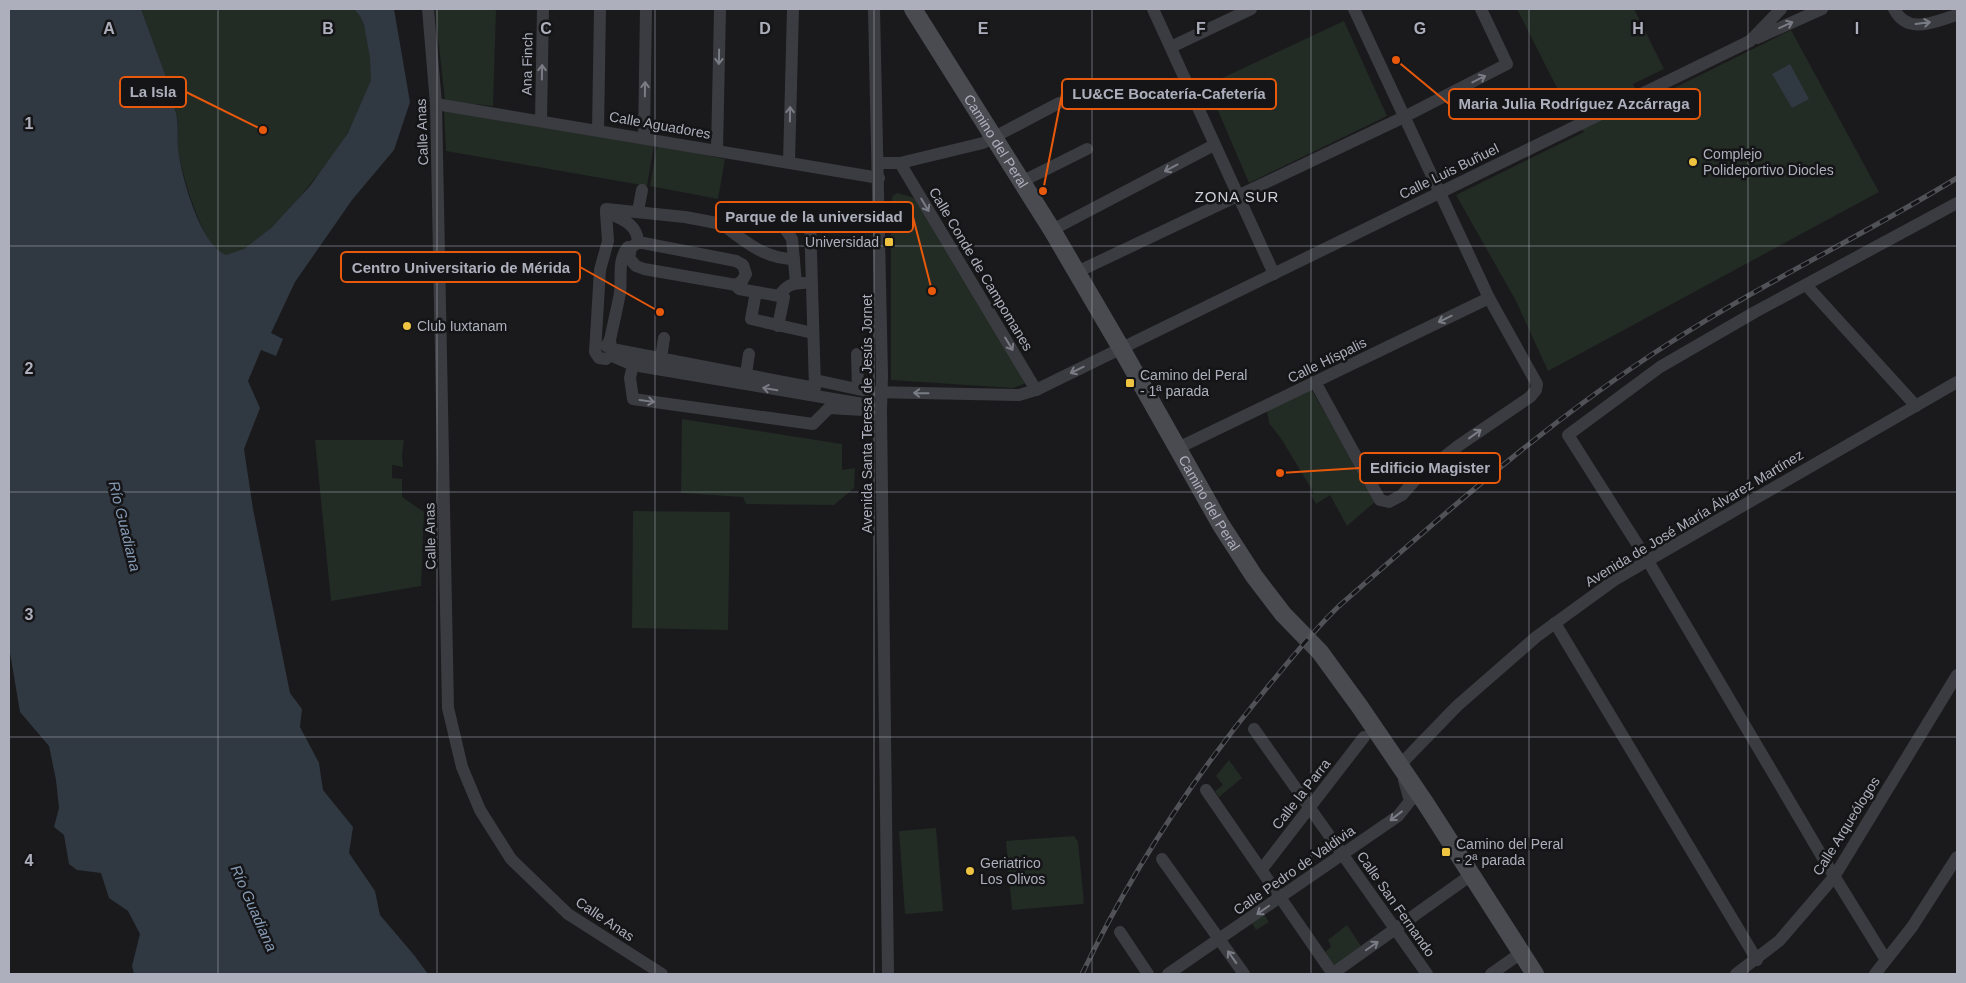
<svg xmlns="http://www.w3.org/2000/svg" width="1966" height="983" font-family="Arial,sans-serif">
<style>
.green{fill:#222b24}
.water{fill:#303841}
.lines{fill:none;stroke-linecap:round;stroke-linejoin:round}
.street{stroke:#3b3c41;stroke-width:12}
.secondary{stroke:#494b51;stroke-width:18}
.rail-casing{stroke:#505258;stroke-width:5}
.rail{stroke:#151518;stroke-width:3;stroke-dasharray:9;stroke-linecap:butt}
.oneway{stroke:#7a7c85}
.grid{fill:none;stroke:#adb0bc;stroke-width:1;stroke-opacity:0.55}
.poi-dot{fill:#eec441;stroke:#151518;stroke-width:2}
.labels{text-anchor:middle;dominant-baseline:central;stroke-width:5;stroke-linejoin:round;paint-order:stroke}
.street-label{font-size:14px;fill:#adb0bc;stroke:#151518}
.poi-label{font-size:14px;fill:#adb0bc;stroke:#151518;text-anchor:start}
.neighbourhood-label{font-size:15px;letter-spacing:1px;fill:#ced0d8;stroke:#151518}
.water-label{font-size:15px;font-style:italic;fill:#869bb5;stroke:#151518}
.grid-label{font-size:16px;text-anchor:middle;font-weight:bold;fill:#adb0bc;stroke:#151518;stroke-width:5;stroke-linejoin:round;paint-order:stroke}
.leader{fill:none;stroke:#e8590c;stroke-width:2}
.callout-dot{fill:#e8590c;stroke:#151518;stroke-width:2}
.callout{fill:#151518;stroke:#e8590c;stroke-width:2}
.callout-label{font-size:15px;text-anchor:middle;font-weight:bold;fill:#adb0bc}
</style>
<rect width="100%" height="100%" fill="#1a1a1c"/>
<g class="green">
<path d="M141,9H354C363,16 365,28 367,39C369,53 374,70 370,84C368,90 364,96 362,101C357,113 353,125 346,136C332,159 254,262 225,255C203,249 181,171 178,150C177,139 180,124 176,113C172,102 164,102 159,94L165,89L168,82Z"/>
<path d="M435,9H496L493,106L445,101Z"/>
<path d="M1517,9H1634L1664,69L1633,84L1642,104L1791,30L1879,192L1548,371L1516,301L1456,195L1584,132L1556,86Z"/>
<path d="M1344,21L1387,116L1249,183L1207,85Z"/>
<path d="M444,110L654,144L647,186L446,151Z"/>
<path d="M657,145L725,159L718,199L650,186Z"/>
<path d="M898,193L915,198L1029,382L1013,388L891,380V202L893,195Z"/>
<path d="M1311,389L1376,501L1347,526L1330,495L1316,504L1311,495L1314,493L1282,440L1269,423L1267,411Z"/>
<path d="M682,419L842,444V470L855,468L854,488L834,505L746,504L743,497L681,493Z"/>
<path d="M315,440H404L402,456L403,467L392,465V478L402,479V497L424,512L421,586L331,601Z"/>
<path d="M633,511L730,512L728,630L632,628Z"/>
<path d="M1229,760L1242,778L1219,797L1215,791L1223,785L1216,776Z"/>
<path d="M936,828L943,911L905,914L899,831Z"/>
<path d="M1074,836L1078,842L1084,903L1082,904L1012,910L1006,841Z"/>
<path d="M1264,914L1269,922L1256,930L1252,923Z"/>
<path d="M1347,925L1361,946L1334,965L1325,952L1331,947L1328,940Z"/>
</g>
<g class="water">
<path d="M9,9H141L168,82L167,87L159,94C164,102 174,103 176,113C179,125 177,137 178,148C181,176 200,244 226,255L244,249L271,228L310,186L348,133L371,80L370,58L364,25L360,16L354,9H394L410,102L394,150L352,200L295,282L271,333L283,339L276,356L261,350L248,381L260,408L244,449L253,509L290,693L302,709L300,727L319,763L323,790L353,827L349,853L375,891L380,915L414,955L428,974H134L132,966L140,934L128,911L109,898L101,873L77,870L69,864L64,835L54,827L59,808L56,780L49,746L20,712L9,647Z"/>
<path d="M1790,64L1809,99L1792,108L1772,74Z"/>
</g>
<g class="lines">
<g class="street">
<path d="M428,9L436,104L448,708L462,767L480,810L511,859L568,914L662,974"/>
<path d="M874,9L882,376L881,411L888,974"/>
<path d="M1153,9L1274,274"/>
<path d="M1894,9C1908,36 1935,21 1957,15"/>
<path d="M1757,38L1822,9"/>
<path d="M1171,47L1251,9"/>
<path d="M436,104L879,178"/>
<path d="M541,121L543,9"/>
<path d="M598,130L600,9"/>
<path d="M644,138L646,9"/>
<path d="M717,150L720,9"/>
<path d="M789,162L793,9"/>
<path d="M878,163H900L983,143L1059,103"/>
<path d="M900,163L1036,390"/>
<path d="M1021,182L1087,149"/>
<path d="M638,211L642,190"/>
<path d="M722,224C744,241 765,259 794,259"/>
<path d="M1052,230L1214,145"/>
<path d="M638,242C637,223 621,219 606,212V209L685,217L722,224L739,215L765,218L784,227L792,239L796,283"/>
<path d="M638,242L736,261L743,265L746,274L742,281L736,285L644,269L636,266L629,258L631,248Z"/>
<path d="M1077,272L1404,117L1507,64L1481,9"/>
<path d="M736,285L739,289L779,296C786,286 791,283 804,283"/>
<path d="M1806,285L1916,406"/>
<path d="M756,292L751,319L813,333"/>
<path d="M778,326L784,297L779,296"/>
<path d="M610,340L612,356L633,365L869,405L881,411L829,408L813,424L633,399L630,378L633,365"/>
<path d="M606,346L610,340C613,325 617,309 620,293C622,279 617,260 628,247"/>
<path d="M612,349L815,388L810,219"/>
<path d="M857,354L858,389"/>
<path d="M661,358L664,338"/>
<path d="M606,359L599,358L595,352L600,270L608,241L606,212"/>
<path d="M746,374L749,354"/>
<path d="M815,380L871,392L1019,395L1036,390L1750,41L1781,9"/>
<path d="M1315,382L1380,500L1389,502L1402,495L1416,479L1458,446L1530,397L1536,390L1537,384L1489,298L1354,9"/>
<path d="M1178,448L1489,298"/>
<path d="M1555,623L1757,960"/>
<path d="M1254,729L1427,974"/>
<path d="M1399,766L1457,706L1536,637L1616,579L1957,382"/>
<path d="M1206,790L1333,974"/>
<path d="M1162,859L1244,974"/>
<path d="M1262,869L1364,737"/>
<path d="M1120,932L1148,974"/>
<path d="M1886,960L1823,858L1648,561L1568,435L1660,367L1755,312L1957,203"/>
<path d="M1168,974L1398,816L1410,801L1404,780"/>
<path d="M1332,974L1471,875"/>
<path d="M1491,974L1521,953"/>
<path d="M1736,974L1779,941L1834,877L1957,675"/>
<path d="M1875,974L1912,927L1957,857"/>
</g>
<path class="secondary" id="s1" d="M913,9L1052,230L1121,348L1221,525L1254,576L1283,614L1320,652L1360,707L1426,804L1535,974"/>
<g class="rail-casing">
<path id="rail" d="M1082,974C1131,872 1194,776 1266,689C1290,660 1312,632 1339,606C1444,514 1549,420 1668,344C1761,284 1862,236 1957,178"/>
</g>
<use href="#rail" class="rail"/>
</g>
<defs><path id="oneway-shaft" d="M-6 0H5M1.5-3L5.5 0L1.5 3" fill="none" stroke-width="1.6" stroke-linecap="round" stroke-linejoin="round" transform="scale(1.25)"/></defs>
<g class="oneway">
<use href="#oneway-shaft" transform="translate(1923 23) rotate(-7)"/>
<use href="#oneway-shaft" transform="translate(1786 25) rotate(-24)"/>
<use href="#oneway-shaft" transform="translate(719 57) rotate(91)"/>
<use href="#oneway-shaft" transform="translate(542 72) rotate(-89)"/>
<use href="#oneway-shaft" transform="translate(1479 79) rotate(-27)"/>
<use href="#oneway-shaft" transform="translate(645 89) rotate(-89)"/>
<use href="#oneway-shaft" transform="translate(790 114) rotate(-89)"/>
<use href="#oneway-shaft" transform="translate(1171 168) rotate(152)"/>
<use href="#oneway-shaft" transform="translate(925 205) rotate(59)"/>
<use href="#oneway-shaft" transform="translate(1445 319) rotate(154)"/>
<use href="#oneway-shaft" transform="translate(1009 344) rotate(59)"/>
<use href="#oneway-shaft" transform="translate(1077 370) rotate(154)"/>
<use href="#oneway-shaft" transform="translate(770 389) rotate(-170)"/>
<use href="#oneway-shaft" transform="translate(921 393) rotate(-179)"/>
<use href="#oneway-shaft" transform="translate(647 401) rotate(8)"/>
<use href="#oneway-shaft" transform="translate(1475 434) rotate(-36)"/>
<use href="#oneway-shaft" transform="translate(1396 816) rotate(142)"/>
<use href="#oneway-shaft" transform="translate(1263 910) rotate(145)"/>
<use href="#oneway-shaft" transform="translate(1372 946) rotate(-35)"/>
<use href="#oneway-shaft" transform="translate(1232 957) rotate(-125)"/>
</g>
<path class="grid" d="M218,9V974M437,9V974M655,9V974M874,9V974M1092,9V974M1311,9V974M1529,9V974M1748,9V974M9,246H1957M9,492H1957M9,737H1957"/>
<g class="poi-dot">
<circle cx="1693" cy="162" r="5"/>
<rect x="884" y="237" width="10" height="10" rx="2.5"/>
<circle cx="407" cy="326" r="5"/>
<rect x="1125" y="378" width="10" height="10" rx="2.5"/>
<rect x="1441" y="847" width="10" height="10" rx="2.5"/>
<circle cx="970" cy="871" r="5"/>
</g>
<g class="labels">
<g class="street-label">
<text transform="translate(527 64) rotate(-89)">Ana Finch</text>
<text transform="translate(660 125) rotate(10)">Calle Aguadores</text>
<text transform="translate(422 132) rotate(-92)">Calle Anas</text>
<text stroke="none"><textPath href="#s1" startOffset="156">Camino del Peral</textPath></text>
<text transform="translate(1449 171) rotate(-26)">Calle Luis Buñuel</text>
<text transform="translate(981 269) rotate(59)">Calle Conde de Campomanes</text>
<text transform="translate(1327 360) rotate(-26)">Calle Híspalis</text>
<text transform="translate(867 414) rotate(-90)">Avenida Santa Teresa de Jesús Jornet</text>
<text stroke="none"><textPath href="#s1" startOffset="576">Camino del Peral</textPath></text>
<text transform="translate(1694 518) rotate(-31)">Avenida de José María Álvarez Martínez</text>
<text transform="translate(430 536) rotate(-91)">Calle Anas</text>
<text transform="translate(1301 794) rotate(-52)">Calle la Parra</text>
<text transform="translate(1846 826) rotate(-58)">Calle Arqueólogos</text>
<text transform="translate(1294 870) rotate(-35)">Calle Pedro de Valdivia</text>
<text transform="translate(1396 904) rotate(55)">Calle San Fernando</text>
<text transform="translate(605 919) rotate(34)">Calle Anas</text>
</g>
<g class="poi-label">
<text x="1703" y="154">Complejo<tspan x="1703" dy="16">Polideportivo Diocles</tspan></text>
<text x="879" y="242" text-anchor="end">Universidad</text>
<text x="417" y="326">Club Iuxtanam</text>
<text x="1140" y="375">Camino del Peral<tspan x="1140" dy="16">- 1ª parada</tspan></text>
<text x="1456" y="844">Camino del Peral<tspan x="1456" dy="16">- 2ª parada</tspan></text>
<text x="980" y="863">Geriatrico<tspan x="980" dy="16">Los Olivos</tspan></text>
</g>
<g class="neighbourhood-label">
<text x="1237" y="196">ZONA SUR</text>
</g>
<g class="water-label">
<text transform="translate(125 526) rotate(76)">Río Guadiana</text>
<text transform="translate(254 908) rotate(66)">Río Guadiana</text>
</g>
</g>
<g class="grid-label">
<text x="109" y="34">A</text>
<text x="328" y="34">B</text>
<text x="546" y="34">C</text>
<text x="765" y="34">D</text>
<text x="983" y="34">E</text>
<text x="1201" y="34">F</text>
<text x="1420" y="34">G</text>
<text x="1638" y="34">H</text>
<text x="1857" y="34">I</text>
<text x="29" y="129">1</text>
<text x="29" y="374">2</text>
<text x="29" y="620">3</text>
<text x="29" y="866">4</text>
</g>
<path class="leader" d="M263 130L186 92M1043 191L1062 94M1396 60L1449 104M932 291L913 217M660 312L580 267M1280 473L1360 468"/>
<g class="callout-dot">
<circle cx="263" cy="130" r="5"/>
<circle cx="1043" cy="191" r="5"/>
<circle cx="1396" cy="60" r="5"/>
<circle cx="932" cy="291" r="5"/>
<circle cx="660" cy="312" r="5"/>
<circle cx="1280" cy="473" r="5"/>
</g>
<g class="callout">
<rect x="120" y="77" width="66" height="30" rx="5"/>
<rect x="1062" y="79" width="214" height="30" rx="5"/>
<rect x="1449" y="89" width="251" height="30" rx="5"/>
<rect x="716" y="202" width="197" height="30" rx="5"/>
<rect x="341" y="252" width="239" height="30" rx="5"/>
<rect x="1360" y="453" width="140" height="30" rx="5"/>
</g>
<g class="callout-label">
<text x="153" y="97">La Isla</text>
<text x="1169" y="99">LU&amp;CE Bocatería-Cafetería</text>
<text x="1574" y="109">Maria Julia Rodríguez Azcárraga</text>
<text x="814" y="222">Parque de la universidad</text>
<text x="461" y="273">Centro Universitario de Mérida</text>
<text x="1430" y="473">Edificio Magister</text>
</g>
<rect width="1966" height="983" fill="none" stroke="#adb0bc" stroke-width="20"/>
</svg>
